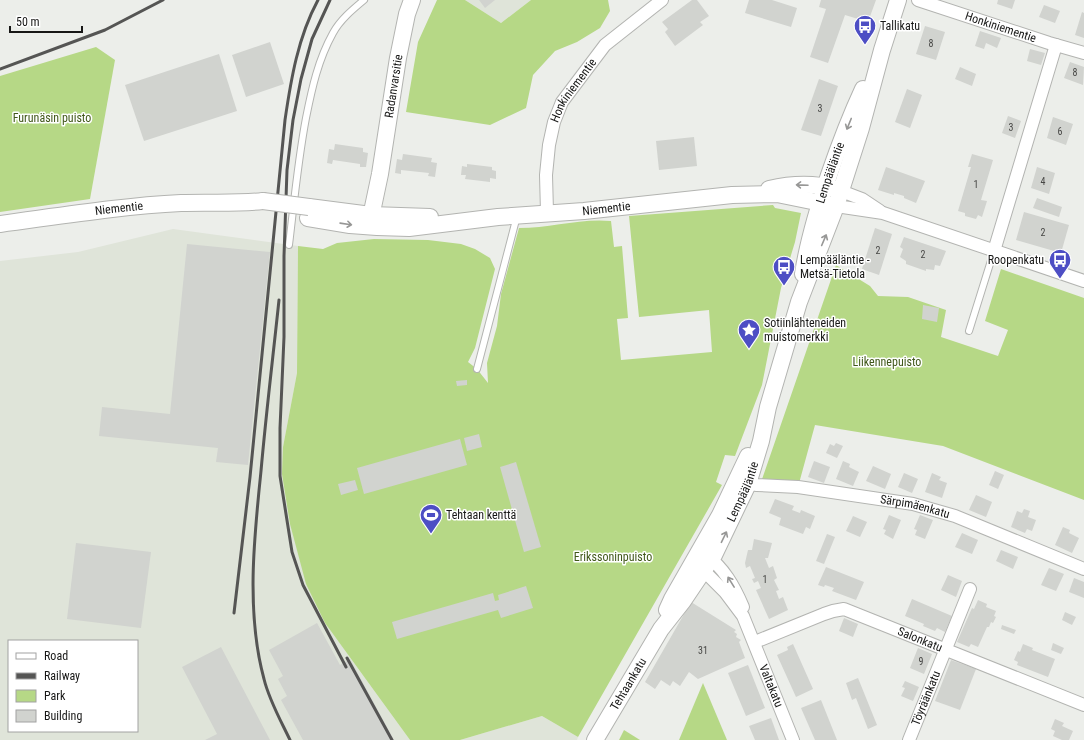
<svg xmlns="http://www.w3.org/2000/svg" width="1084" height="740" font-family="'Roboto Condensed',sans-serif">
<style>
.built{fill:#dfe4d9;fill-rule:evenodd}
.green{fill:#b6d886}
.building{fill:#d1d3cf}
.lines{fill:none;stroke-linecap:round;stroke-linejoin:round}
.lane-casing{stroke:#b3b4b1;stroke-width:8}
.street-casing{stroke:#b3b4b1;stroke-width:14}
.secondary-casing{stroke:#b3b4b1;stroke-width:18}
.lane{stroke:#fff;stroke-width:6}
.street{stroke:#fff;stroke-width:12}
.secondary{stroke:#fff;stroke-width:16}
.rail{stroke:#555554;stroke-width:3}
.secondary-bridge-casing{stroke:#b3b4b1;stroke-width:18;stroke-linecap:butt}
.secondary-bridge{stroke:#fff;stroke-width:16}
.oneway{stroke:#979796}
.labels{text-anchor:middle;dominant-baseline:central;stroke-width:3;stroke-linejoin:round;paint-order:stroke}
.number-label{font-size:10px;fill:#464644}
.poi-label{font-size:12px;fill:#171716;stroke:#fff;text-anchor:start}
.street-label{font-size:12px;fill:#171716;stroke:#fff}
.park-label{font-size:12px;fill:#41581a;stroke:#fff}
</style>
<rect width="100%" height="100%" fill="#eceeea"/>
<g class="built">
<path d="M465,0H531L501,23Z"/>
<path d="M173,229L298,246L297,373L283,447L325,623L410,740H0V261L78,252ZM9,641H137V731H9Z"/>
<path d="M542,716L578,737L577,740H460Z"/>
</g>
<g class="green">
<path d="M437,0H465L501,23L531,0H608L610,11L600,28L577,42L555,51L533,75L526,108L490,125L406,112L418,42Z"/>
<path d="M96,47L115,60L90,199L0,212V76Z"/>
<path d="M773,205L775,208L801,213L795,242L781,288L762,385L735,456L725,455L716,482L722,485L578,737L542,716L460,740H410L325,623L306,584L290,524L282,474L283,447L297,373L298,246L323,249L337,243L374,239L428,240L461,244L475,249L490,258L495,269L475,348L468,362L477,369L488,383L487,363L497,326L501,294L519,228C550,228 581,218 611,221L614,247L622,246L628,318L617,319L621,360L712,352L709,310L639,317L629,216Z"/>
<path d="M836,265L870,286L878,296L908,297L946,310L941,337L998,356L1008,330L985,321L1001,269L1084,298V500L943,446L815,425L798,487L760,485Z"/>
<path d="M703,683L727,740H679Z"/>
<path d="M624,730L640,740H619Z"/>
</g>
<g class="building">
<path d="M479,0H495L485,8Z"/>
<path d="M692,0H697L709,16L700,22L703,25L675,46L665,32L668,29L662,22Z"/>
<path d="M749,0H772L797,8L791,27L745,13Z"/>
<path d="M821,0H876L868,22L845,15L828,63L810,57L826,9L819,7Z"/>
<path d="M998,0H1015L1012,9L997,4Z"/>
<path d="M1044,5L1060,11L1055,23L1039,17Z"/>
<path d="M1082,12L1084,13V38L1075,35Z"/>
<path d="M925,26L945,32L936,60L916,54Z"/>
<path d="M980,31L1001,38L997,48L986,43L984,49L975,46Z"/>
<path d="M270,42L284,84L246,97L232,55Z"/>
<path d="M1030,49L1045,53L1041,65L1027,61Z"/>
<path d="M219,54L237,111L144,141L125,85Z"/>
<path d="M1070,62L1084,67L1083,85L1064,78Z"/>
<path d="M960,67L976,74L972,86L955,79Z"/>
<path d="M819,79L838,86L821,136L801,130Z"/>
<path d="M907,89L922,95L910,128L895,122Z"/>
<path d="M1008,116L1021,121L1015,138L1002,133Z"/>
<path d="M1053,117L1073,124L1066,145L1047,138Z"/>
<path d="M694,137L697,166L659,170L656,141Z"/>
<path d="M335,144L363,148V152L368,153L366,167H360V164L333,160L332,164L327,163L329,149L334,150Z"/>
<path d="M403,154L432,158L431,162L437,163L435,177L428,176L429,173L401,170V174L395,173L397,159L402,160Z"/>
<path d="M972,154L993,160L981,200L987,201L982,217L978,215L976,219L965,216V213L958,211L971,167H968Z"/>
<path d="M467,164L492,167V170L496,171V179L490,178V182L465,179L466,175H461L462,166L467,167Z"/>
<path d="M886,167L925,181L916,203L904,198V196L894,193V195L878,190Z"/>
<path d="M1037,167L1055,173L1049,194L1031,188Z"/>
<path d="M1037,198L1062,207L1059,217L1033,208Z"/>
<path d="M1024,212L1069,225L1061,253L1016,240Z"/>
<path d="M875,228L892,234L879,275L862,269Z"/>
<path d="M904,237L946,251L940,266L935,265L934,270L926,269V271L906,264V261L900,257L903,249L900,247Z"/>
<path d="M187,244L270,252L248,465L216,462L218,448L99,436L102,407L170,414Z"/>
<path d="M923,305L939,308L937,322L922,319Z"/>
<path d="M467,380V385L457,386L456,381Z"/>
<path d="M479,434L482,447L467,451L464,438Z"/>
<path d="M460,439L467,465L364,494L357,468Z"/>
<path d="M836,443L843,446L837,458L826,453L830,444L834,446Z"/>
<path d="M814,461L830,467L824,483L808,477Z"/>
<path d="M843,461L850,464L849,467L859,472L853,486L836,479Z"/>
<path d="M516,462L541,547L524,552L500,467Z"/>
<path d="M873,466L891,474L885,489L866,481Z"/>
<path d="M995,471L1004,475L998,489L989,485Z"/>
<path d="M904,473L918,479L912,493L898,487Z"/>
<path d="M932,473L941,477L939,480L947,483L942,498L925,492Z"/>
<path d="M355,480L358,490L341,495L338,484Z"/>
<path d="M976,495L992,502L986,517L969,510Z"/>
<path d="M775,499L794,506L792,510L800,513L801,510L815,516L810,529L806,527L803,534L779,525L781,518L769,513Z"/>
<path d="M1024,509L1030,511L1028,517L1036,520L1032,531L1027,529L1025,533L1011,527L1017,511L1022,513Z"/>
<path d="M889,515L901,520L893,539L884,534L886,530L883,529Z"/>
<path d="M920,515L933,520L925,539L915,535L917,530L914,529Z"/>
<path d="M853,516L867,522L860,537L846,531Z"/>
<path d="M1063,527L1070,530L1069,533L1079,538L1072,553L1055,545Z"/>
<path d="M962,533L978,540L972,554L955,547Z"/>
<path d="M827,534L835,537L824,564L816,561Z"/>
<path d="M754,539L772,543L768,558H765L769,568L773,566L777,578L774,580L779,590L776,591L779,599L783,597L788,610L769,619L756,590L761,588L758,581L754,583L752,579L755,578L750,566L746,568L745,563L748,550H752Z"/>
<path d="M76,543L151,552L141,628L67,619Z"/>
<path d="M1001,550L1018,557L1013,569L996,561Z"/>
<path d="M826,567L864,582L856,600L832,591L834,588L825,585L824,587L818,585Z"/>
<path d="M1049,568L1064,574L1056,591L1041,585Z"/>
<path d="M948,575L962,581L956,597L941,590Z"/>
<path d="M1074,578L1084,582V598L1069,592Z"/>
<path d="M526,586L533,608L501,618L498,610L397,639L392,622L493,593L495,601L499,600L498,595Z"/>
<path d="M912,599L952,616L945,632L937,628L935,631L923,626L924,624L905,616Z"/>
<path d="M978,600L987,604L986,607L996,611L994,616L996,617L993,623L991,622L989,627H987L978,647L971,644L969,647L957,642L972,608L974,609Z"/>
<path d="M691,602L736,630L734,632L737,634L736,637L741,640L739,642L745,658L698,679L689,672L680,686L673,681L670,686L661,680L655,689L645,682Z"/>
<path d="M1065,612L1076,617L1072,625L1062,620Z"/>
<path d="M844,618L858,624L853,637L839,631Z"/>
<path d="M317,623L340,665L350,659L394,740H303L281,700L287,696L278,679L283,676L269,650Z"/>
<path d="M1002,625L1016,630L1014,634L1001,629Z"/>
<path d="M1053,643L1064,648L1061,654L1051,650Z"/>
<path d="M793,644L813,689L796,697L777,655L788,650L787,647Z"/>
<path d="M1023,644L1033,648L1032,650L1055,659L1048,677L1017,665L1018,662L1014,660L1018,651L1020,652Z"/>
<path d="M221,647L270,740H205L217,734L182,667Z"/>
<path d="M918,648L932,654L924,674L910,668Z"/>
<path d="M951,660L976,669L960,710L935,701Z"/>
<path d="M748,665L765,708L746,716L728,673Z"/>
<path d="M858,678L877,725L868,729L856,698L852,700L846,683Z"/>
<path d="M905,681L919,687L913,701L901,696L905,688L902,687Z"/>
<path d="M821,700L837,740H815L801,708Z"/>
<path d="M771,718L779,740H755L749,726Z"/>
<path d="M1055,719L1064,723L1062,726L1073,731L1069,740H1062L1053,736L1055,731L1051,729Z"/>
</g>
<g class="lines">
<g class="lane-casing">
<g id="lane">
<path d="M289,245C294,203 298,160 306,118C312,88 318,60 333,33C340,20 352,10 364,0"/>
<path d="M969,331L994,251"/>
<path d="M477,369L517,216"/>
</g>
</g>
<g class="street-casing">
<g id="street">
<path id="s1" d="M918,0L1049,43L1084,53"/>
<path d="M841,191L862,199L880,211"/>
<path d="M836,206L883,213L1084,281"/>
<path id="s2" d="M547,212L546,175L549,145L554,122L562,102L605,45L662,0"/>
<path d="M994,251L1056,45"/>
<path id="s3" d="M741,482L757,485L798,487L913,504L955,516L1084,569"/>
<path d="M705,554C724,568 734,586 743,607"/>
<path id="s4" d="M699,566L725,592L743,616L793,740"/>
<path id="s5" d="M755,642L824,614L833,611L844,609L1084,705"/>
<path id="s6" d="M909,740L970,589"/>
</g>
</g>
<g class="secondary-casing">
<g id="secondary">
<path d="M769,189C791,184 814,183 835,189"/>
<path d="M309,207L371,215L430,217"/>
<path id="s7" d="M308,218L350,225L377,227L409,228L498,217L584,211L732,195L777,194L836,206"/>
<path id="s8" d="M0,224C60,216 121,206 181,203C209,202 236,204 263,201"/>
<path id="s9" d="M369,226L380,174L398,58L407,14L412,0"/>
<path id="s10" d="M803,274C808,240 818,208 829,175C839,146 850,117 863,89"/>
<path d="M667,610L672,599L720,515L748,456"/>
<path id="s11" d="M595,740L661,629L683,601L714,555L748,484L761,441L768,407L799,302L836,206L861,128L882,50L898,0"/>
</g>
</g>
<use href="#lane" class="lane"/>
<use href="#street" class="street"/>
<use href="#secondary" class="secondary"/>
<g class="rail">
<path d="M330,0L312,39L301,79L293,120L287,170L284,256V337L280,428V476L292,552L303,585L346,667"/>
<path d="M0,69L105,30L163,0"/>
<path d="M279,300C273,357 266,414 261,471C254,538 246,613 264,679C269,700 281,721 290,740"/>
<path d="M234,613L250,477L285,120C291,79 298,37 318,0"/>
<path d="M347,658L392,740"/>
</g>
<g class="secondary-bridge-casing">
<path id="secondary-bridge" d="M263,201L309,207"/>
</g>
<use href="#secondary-bridge" class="secondary-bridge"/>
</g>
<defs><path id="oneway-shaft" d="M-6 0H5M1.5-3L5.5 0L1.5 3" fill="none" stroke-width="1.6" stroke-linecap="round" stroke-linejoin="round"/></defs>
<g class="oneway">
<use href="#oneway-shaft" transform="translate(849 124) rotate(112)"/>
<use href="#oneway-shaft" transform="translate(802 185) rotate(-178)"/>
<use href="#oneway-shaft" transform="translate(346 224) rotate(8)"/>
<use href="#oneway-shaft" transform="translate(824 240) rotate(-67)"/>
<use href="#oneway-shaft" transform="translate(724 537) rotate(-64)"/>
<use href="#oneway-shaft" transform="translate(731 582) rotate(-122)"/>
</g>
<defs>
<g id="bus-pin" transform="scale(1.15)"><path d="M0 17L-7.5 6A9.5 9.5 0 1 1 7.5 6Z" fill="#4d4ec4" stroke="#fff"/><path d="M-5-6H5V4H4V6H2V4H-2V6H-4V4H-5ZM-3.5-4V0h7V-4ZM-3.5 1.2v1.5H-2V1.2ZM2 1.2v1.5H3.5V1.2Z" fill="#fff"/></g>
<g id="sight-pin" transform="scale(1.15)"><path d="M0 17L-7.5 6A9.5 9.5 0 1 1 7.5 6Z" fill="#4d4ec4" stroke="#fff"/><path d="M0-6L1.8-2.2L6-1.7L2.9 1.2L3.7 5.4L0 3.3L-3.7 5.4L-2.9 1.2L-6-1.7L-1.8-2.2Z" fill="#fff"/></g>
<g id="stadium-pin" transform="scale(1.15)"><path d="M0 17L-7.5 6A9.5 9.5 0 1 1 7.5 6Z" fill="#4d4ec4" stroke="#fff"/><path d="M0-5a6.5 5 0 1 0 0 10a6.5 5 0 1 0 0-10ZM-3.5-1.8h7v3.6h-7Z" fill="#fff"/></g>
</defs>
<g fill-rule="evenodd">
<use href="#bus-pin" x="865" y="26"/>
<use href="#bus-pin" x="1060" y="260"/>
<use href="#bus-pin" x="784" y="267"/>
<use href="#sight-pin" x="749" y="330"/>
<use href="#stadium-pin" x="431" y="515"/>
</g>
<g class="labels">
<g class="number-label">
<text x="931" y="43">8</text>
<text x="1075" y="72">8</text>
<text x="820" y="108">3</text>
<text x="1011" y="127">3</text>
<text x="1060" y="131">6</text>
<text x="1043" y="181">4</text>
<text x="976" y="184">1</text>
<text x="1043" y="232">2</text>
<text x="878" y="250">2</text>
<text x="923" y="254">2</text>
<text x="765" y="579">1</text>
<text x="703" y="650">31</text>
<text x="921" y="661">9</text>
</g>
<g class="poi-label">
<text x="880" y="26">Tallikatu</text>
<text x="800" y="260">Lempääläntie -<tspan x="800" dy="14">Metsä-Tietola</tspan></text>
<text x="1044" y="260" text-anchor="end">Roopenkatu</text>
<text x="764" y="323">Sotiinlähteneiden<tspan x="764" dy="14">muistomerkki</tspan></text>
<text x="446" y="515">Tehtaan kenttä</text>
</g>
<g class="street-label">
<text stroke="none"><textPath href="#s1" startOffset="87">Honkiniementie</textPath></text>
<text stroke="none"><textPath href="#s9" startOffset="142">Radanvarsitie</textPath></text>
<text stroke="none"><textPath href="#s2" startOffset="128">Honkiniementie</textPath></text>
<text stroke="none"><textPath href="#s10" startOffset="105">Lempääläntie</textPath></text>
<text stroke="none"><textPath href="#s7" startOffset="300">Niementie</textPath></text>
<text stroke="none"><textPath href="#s8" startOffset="120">Niementie</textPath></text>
<text stroke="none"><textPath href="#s11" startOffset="290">Lempääläntie</textPath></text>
<text stroke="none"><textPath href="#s3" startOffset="176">Särpimäenkatu</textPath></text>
<text stroke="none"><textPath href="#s5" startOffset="177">Salonkatu</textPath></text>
<text stroke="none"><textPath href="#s11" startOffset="65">Tehtaankatu</textPath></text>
<text stroke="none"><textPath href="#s4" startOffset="142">Valtakatu</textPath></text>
<text stroke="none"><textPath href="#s6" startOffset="45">Töyräänkatu</textPath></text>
</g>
<g class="park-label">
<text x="52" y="118">Furunäsin puisto</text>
<text x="887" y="362">Liikennepuisto</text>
<text x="613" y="557">Erikssoninpuisto</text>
</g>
</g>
<rect x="8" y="640" width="130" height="92" fill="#ffffff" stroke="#a2a2a2"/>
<rect x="16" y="653" width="20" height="6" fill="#ffffff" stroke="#a2a2a2"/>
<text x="44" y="660" font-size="12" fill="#171716">Road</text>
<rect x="16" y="673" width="20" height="6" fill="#555554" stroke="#a2a2a2"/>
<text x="44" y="680" font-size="12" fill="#171716">Railway</text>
<rect x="16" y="690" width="20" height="12" fill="#b6d886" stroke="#a2a2a2"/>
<text x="44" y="700" font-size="12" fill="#171716">Park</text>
<rect x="16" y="710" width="20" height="12" fill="#d1d3cf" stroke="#a2a2a2"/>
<text x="44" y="720" font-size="12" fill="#171716">Building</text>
<path d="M10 26v6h72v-6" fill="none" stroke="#171716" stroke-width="2"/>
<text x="16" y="26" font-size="12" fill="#171716" stroke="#ffffff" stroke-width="3" paint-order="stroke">50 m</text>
</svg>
